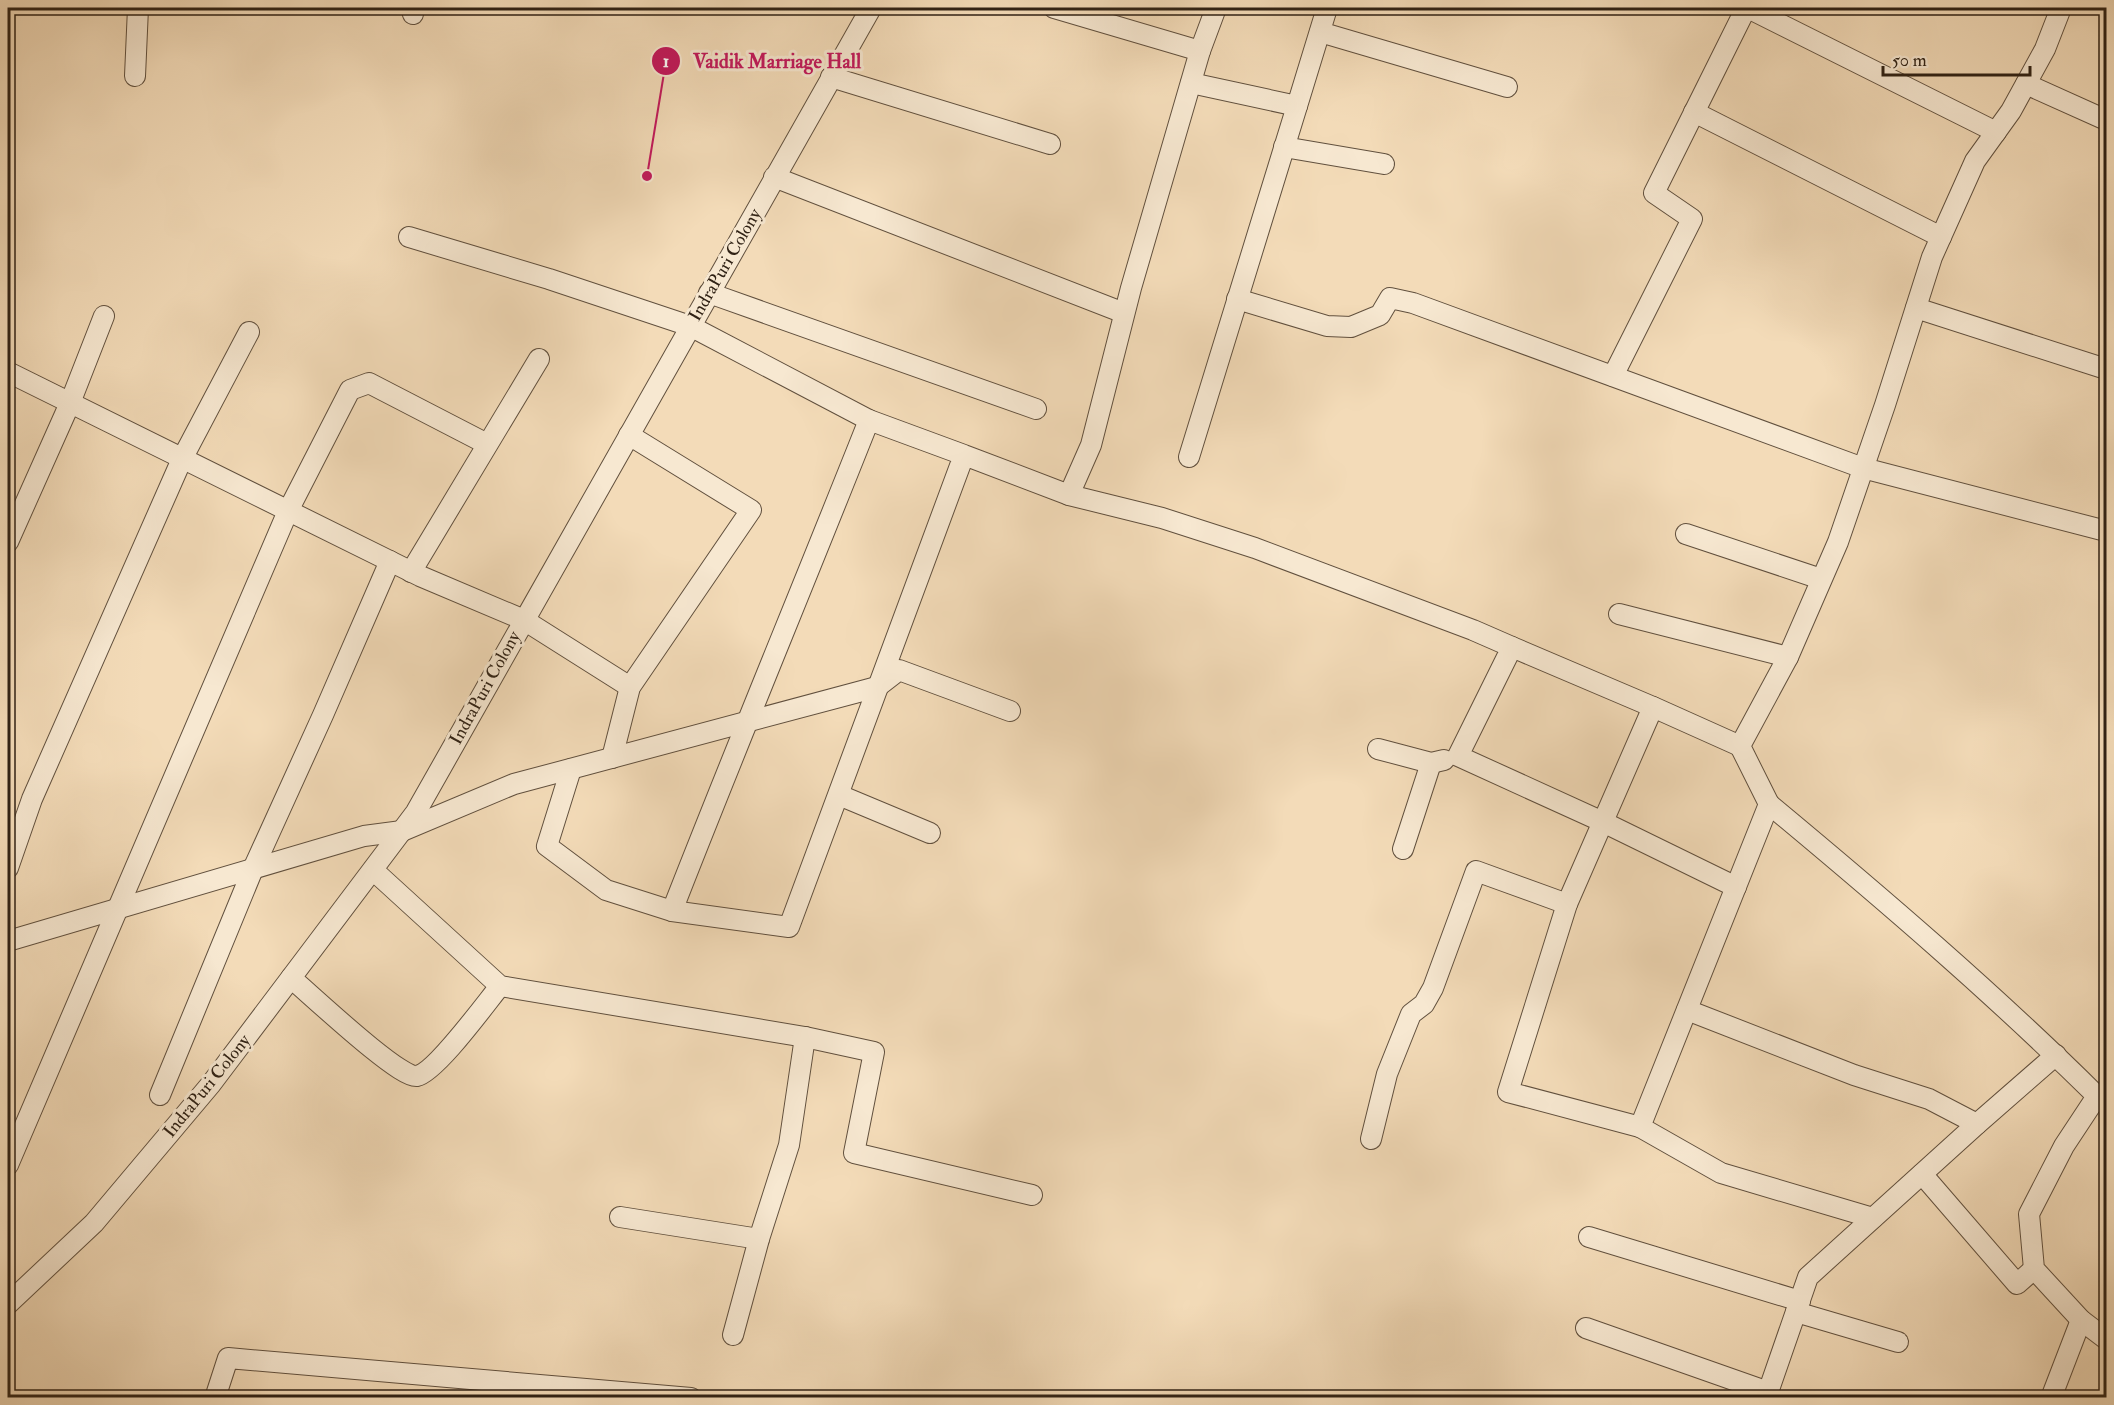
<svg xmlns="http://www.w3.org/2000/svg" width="2114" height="1405" font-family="'IM FELL Double Pica',serif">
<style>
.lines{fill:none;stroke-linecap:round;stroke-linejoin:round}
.street-casing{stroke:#61503e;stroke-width:22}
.street{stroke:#f7e8d1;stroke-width:20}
.labels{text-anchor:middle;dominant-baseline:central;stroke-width:6;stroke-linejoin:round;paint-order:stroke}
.street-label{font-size:18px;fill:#302215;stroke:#f7e8d1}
.leader{fill:none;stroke:#c2185b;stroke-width:2}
.callout-dot{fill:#c2185b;stroke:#f7e8d1;stroke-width:2}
.mark-label{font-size:18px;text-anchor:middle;font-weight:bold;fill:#fff}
.callout-label{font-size:20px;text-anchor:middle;font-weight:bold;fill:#c2185b;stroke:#f7e8d1;stroke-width:6;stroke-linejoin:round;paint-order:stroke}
</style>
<rect width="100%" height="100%" fill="#f3dbb8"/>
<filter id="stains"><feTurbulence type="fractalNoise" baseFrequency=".00333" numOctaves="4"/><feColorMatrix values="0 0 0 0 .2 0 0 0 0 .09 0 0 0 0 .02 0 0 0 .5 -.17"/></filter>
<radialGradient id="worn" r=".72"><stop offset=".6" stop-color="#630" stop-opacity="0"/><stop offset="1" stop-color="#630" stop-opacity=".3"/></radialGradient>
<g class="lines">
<g class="street-casing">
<g id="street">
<path d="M411,8L413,14"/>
<path d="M1748,8L1996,132"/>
<path d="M1320,32L1507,87"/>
<path d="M1200,51L1216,8"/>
<path d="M135,76L138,8"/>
<path d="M831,77L1050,144"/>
<path d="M1191,83L1297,106L1327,8"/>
<path d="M2026,84L2106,120"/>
<path d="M1694,112L1941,237"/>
<path d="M1284,147L1384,164"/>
<path d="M774,177L1124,313"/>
<path d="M409,237L549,279L690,326L869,420"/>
<path d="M709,293L1036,409"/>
<path d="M1237,299L1327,326L1351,327L1380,315L1390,298L1413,303L1863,468L2106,531"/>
<path d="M1916,308L2106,369"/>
<path d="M8,372L420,576L524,620L630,687"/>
<path d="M1613,376L1692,219L1654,193L1746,8"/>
<path d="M964,455L869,420C804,584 736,747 672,911L789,927L964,455L1069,495L1091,445L1131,288L1200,51L1054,8"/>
<path d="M1189,457L1297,106"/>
<path d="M1069,495L1162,518L1255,548L1473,630L1512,647L1458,756L1603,822L1736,887"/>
<path d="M1686,534L1821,579"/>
<path d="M8,542L70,403L104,316"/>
<path d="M411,572L539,359"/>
<path d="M1619,614L1788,657"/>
<path d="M1512,647L1653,707"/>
<path d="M1378,749L1431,763L1444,760"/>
<path d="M612,758L630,687L751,510L629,435"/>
<path d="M571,769L547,846L606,890L672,911"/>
<path d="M839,795L930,833"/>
<path d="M1769,804C1881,897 1993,993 2097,1096L2064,1146L2029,1214L2034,1269L2081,1320L2106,1339"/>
<path d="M1403,849L1431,763"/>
<path d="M8,868L32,799L182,459L249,332"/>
<path d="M373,870L500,986L805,1037L874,1052L854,1153L1032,1195"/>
<path d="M8,941L364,836L402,831L514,784L877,687L899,670L1010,711"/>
<path d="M291,978C309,993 401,1080 417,1076C436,1072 486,1003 500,986"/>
<path d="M1687,1010L1854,1075L1929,1099L1977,1124"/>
<path d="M160,1095L253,869L323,715L390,561"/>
<path d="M1640,1127L1508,1092L1567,904L1653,707L1740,746"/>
<path d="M1371,1139L1387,1074L1411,1014L1424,1004L1433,988L1476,871L1567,904"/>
<path d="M8,1165L288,511L350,390L369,383L487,444"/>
<path d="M1922,1174L2017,1284L2034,1269"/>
<path d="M620,1217L759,1239"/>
<path d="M1873,1218L1721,1173L1640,1127L1769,804L1740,746L1788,657L1838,542L1885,405L1932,257L1975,161L2011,111L2045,49L2061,8"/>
<path d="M1589,1237L1800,1301"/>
<path d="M8,1304L94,1223L211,1084L416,812L871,8"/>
<path d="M1796,1312L1898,1342"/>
<path d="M1586,1328L1768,1392"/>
<path d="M733,1335L759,1239L789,1145L805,1037"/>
<path d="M215,1398L228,1358L691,1398"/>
<path d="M1766,1398L1808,1277L1977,1124L2056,1055"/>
<path d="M2051,1398L2081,1320"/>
</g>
</g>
<use href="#street" class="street"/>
</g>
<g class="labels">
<g class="street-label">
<text transform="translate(725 265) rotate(-60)">IndraPuri Colony</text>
<text transform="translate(485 688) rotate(-61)">IndraPuri Colony</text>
<text transform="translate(207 1086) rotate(-51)">IndraPuri Colony</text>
</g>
</g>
<path class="leader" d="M647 176L666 61"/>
<g class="callout-dot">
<circle cx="647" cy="176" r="6"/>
<circle cx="666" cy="61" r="15"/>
</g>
<g class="mark-label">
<text x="666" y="67">1</text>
</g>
<g class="callout-label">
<text x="777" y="68">Vaidik Marriage Hall</text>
</g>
<rect width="2114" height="1405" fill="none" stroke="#f3dbb8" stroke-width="30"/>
<rect x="9" y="9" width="2096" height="1387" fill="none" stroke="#302215" stroke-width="3"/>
<rect x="15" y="15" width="2084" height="1375" fill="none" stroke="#302215" stroke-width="1.5"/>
<path d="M1883 66v9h147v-9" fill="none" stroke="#302215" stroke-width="3"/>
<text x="1892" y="66" font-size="18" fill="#302215" stroke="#f7e8d1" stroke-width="4.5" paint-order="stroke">50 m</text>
<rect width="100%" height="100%" filter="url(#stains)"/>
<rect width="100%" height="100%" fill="url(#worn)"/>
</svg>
